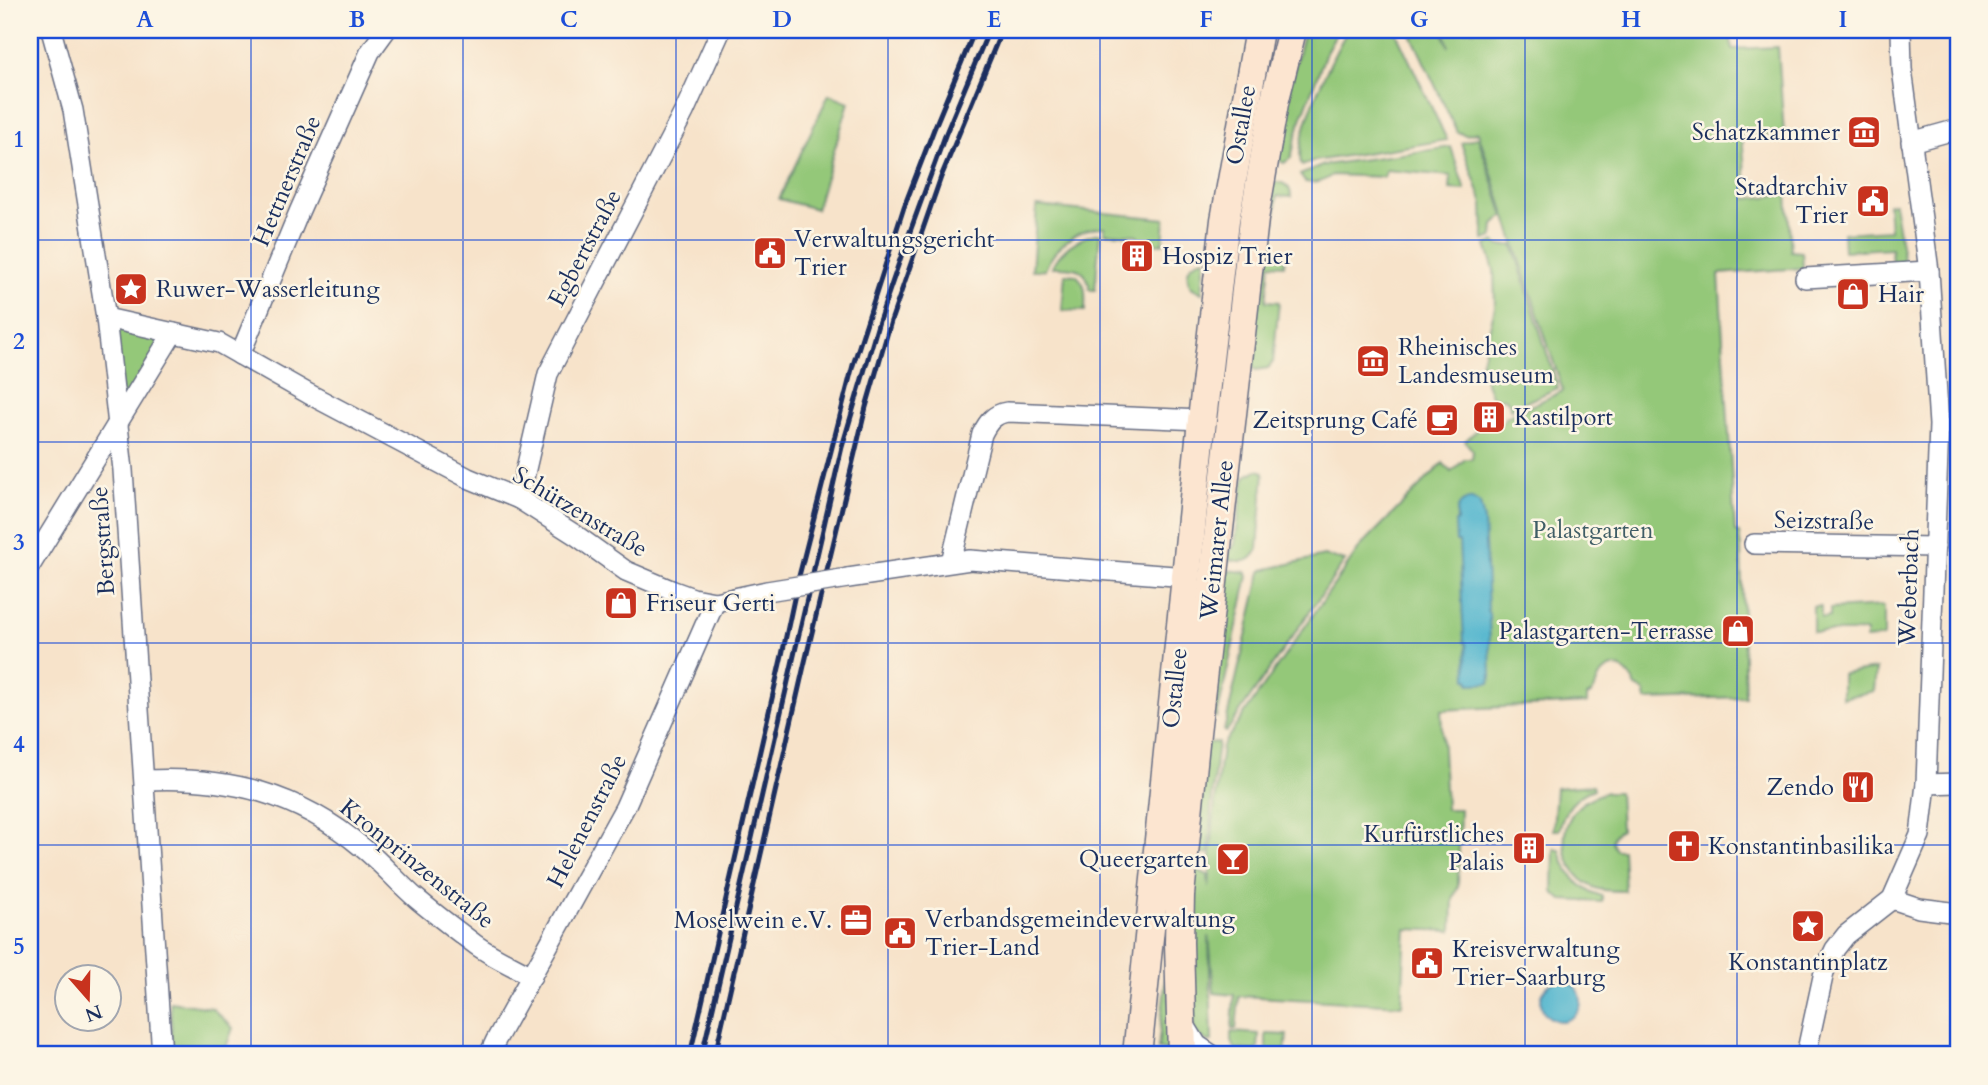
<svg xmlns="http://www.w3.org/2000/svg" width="1988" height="1085" font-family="Cardo,serif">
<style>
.green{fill:#94c879;stroke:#587c6c;stroke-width:2}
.water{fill:#4eb4cd;stroke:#347296;stroke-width:2}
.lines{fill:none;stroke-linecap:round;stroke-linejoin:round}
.street-casing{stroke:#686e84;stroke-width:22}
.secondary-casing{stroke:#686e84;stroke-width:31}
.street{stroke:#fff;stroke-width:19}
.secondary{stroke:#fce5d0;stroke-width:28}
.rail{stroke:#1b2f5e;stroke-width:5}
.street-bridge-casing{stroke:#686e84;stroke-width:22;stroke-linecap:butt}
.street-bridge{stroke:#fff;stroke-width:19}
.grid{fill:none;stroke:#1d4ed8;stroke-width:2;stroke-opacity:0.55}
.labels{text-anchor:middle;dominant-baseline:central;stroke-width:5;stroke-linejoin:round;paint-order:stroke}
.street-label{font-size:24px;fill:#1b2f5e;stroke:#fcf5e5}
.poi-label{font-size:24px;fill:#1b2f5e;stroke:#fcf5e5;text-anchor:start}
.park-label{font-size:24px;fill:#3f5d66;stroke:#fcf5e5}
.neatline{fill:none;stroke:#1d4ed8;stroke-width:2.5}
.grid-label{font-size:23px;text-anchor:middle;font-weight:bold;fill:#1d4ed8}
</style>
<rect width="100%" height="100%" fill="#fcf5e5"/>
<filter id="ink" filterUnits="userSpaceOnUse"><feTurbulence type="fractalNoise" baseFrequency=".0143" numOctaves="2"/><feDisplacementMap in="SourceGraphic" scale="14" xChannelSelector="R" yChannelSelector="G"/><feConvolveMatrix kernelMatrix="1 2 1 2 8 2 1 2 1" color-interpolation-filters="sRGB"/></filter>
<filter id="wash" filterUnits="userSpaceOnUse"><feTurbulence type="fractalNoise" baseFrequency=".00686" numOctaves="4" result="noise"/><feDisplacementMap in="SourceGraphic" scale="28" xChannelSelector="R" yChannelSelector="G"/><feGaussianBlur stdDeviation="1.57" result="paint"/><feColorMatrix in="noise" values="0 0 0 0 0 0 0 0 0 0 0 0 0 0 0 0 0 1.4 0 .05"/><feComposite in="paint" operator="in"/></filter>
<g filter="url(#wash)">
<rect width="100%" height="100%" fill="#f7e3ca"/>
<g class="green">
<path d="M1304,30H1338L1327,50L1299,125L1291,158L1284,163L1277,159L1283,114Z"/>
<path d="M1348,30H1395L1447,140L1315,161L1302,166C1291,142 1333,53 1348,30Z"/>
<path d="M1409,30H1442L1449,47L1444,30H1730L1732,49L1778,47L1784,135L1742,134L1747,199L1787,194L1791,251L1802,252L1803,268L1719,274L1735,532L1739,533L1741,549L1745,697L1646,700L1644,691L1636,687C1630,673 1616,658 1602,674C1594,682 1598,692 1587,696V703L1441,710L1446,809H1460L1458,886L1453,899L1452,931L1406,929L1402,1005L1239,996L1236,1029H1232L1234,995L1214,993L1209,936L1212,1042H1207L1194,1031L1188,924L1205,743L1218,742L1211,805L1209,853L1201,854L1196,863L1199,871L1208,875L1209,888L1214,810L1222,746L1361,546L1443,463L1451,472L1465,459H1472L1473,451L1465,441L1479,428L1482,429L1504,421L1506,417L1563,391L1478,132L1466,135L1457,132Z"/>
<path d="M829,94L849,102L816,209L779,199Z"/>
<path d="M1478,137L1504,216L1494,225L1493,237L1484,240L1483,203L1461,143Z"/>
<path d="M1451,147L1465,190L1450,189L1451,176L1386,170L1384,177L1332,175C1323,182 1316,184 1305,182L1300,175L1324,165Z"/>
<path d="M1279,182C1287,184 1291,189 1291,197L1277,196L1271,254L1285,256L1284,265L1270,264L1266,301L1279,302L1273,362L1268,368L1256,370L1250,365L1267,188L1274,183Z"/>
<path d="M1894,203L1904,263L1892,265L1891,248L1844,251L1843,233L1890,230L1888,204Z"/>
<path d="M1037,206L1165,219L1163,244L1138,242V235L1104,233L1105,227C1079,226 1054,247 1045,270H1032Z"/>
<path d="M1098,233H1100L1095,290H1090C1087,265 1072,267 1052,267C1062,248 1077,238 1098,233Z"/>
<path d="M1494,242L1500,246L1513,245L1558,388L1510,409L1509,402L1505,398H1492L1480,368L1495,307L1494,270L1486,245Z"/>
<path d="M1205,259L1202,293L1191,287C1183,273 1189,261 1205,259Z"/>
<path d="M1065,274L1076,275C1088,285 1085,297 1085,311L1062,310Z"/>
<path d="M113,325L158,336L159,346L122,411Z"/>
<path d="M1257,470L1264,472L1258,549C1249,566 1241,561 1225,559L1235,544L1244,480L1246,476Z"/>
<path d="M1324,556L1345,561L1226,732L1224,731L1261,572L1263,570Z"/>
<path d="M1225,570L1246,572L1248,576L1217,717L1207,715Z"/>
<path d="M1813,606H1821V618L1830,617V609L1884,606V636L1880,638L1866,639V632H1813Z"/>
<path d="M1876,669L1874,691L1842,698V674Z"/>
<path d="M1593,785L1594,789C1574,796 1564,810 1559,830H1553L1556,788Z"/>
<path d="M1607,792H1619L1621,830C1612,834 1609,841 1616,850H1623L1625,891C1616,891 1607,891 1598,889C1565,878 1553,832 1578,807C1586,799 1596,795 1607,792Z"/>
<path d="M1554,849L1560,850C1565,872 1579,890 1602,896V902L1562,900L1553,892Z"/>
<path d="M1167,891L1171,1051L1158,1049L1167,967L1165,926Z"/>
<path d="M170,1002L212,1008L233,1028L223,1055H173Z"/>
<path d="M1231,1032L1259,1034L1258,1048L1255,1051L1236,1049L1231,1042Z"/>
<path d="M1266,1034L1287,1035L1285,1053L1266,1052Z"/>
</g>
<g class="water">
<path d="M1469,499H1472L1480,504L1484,520L1488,609L1487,610L1489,614L1491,677L1490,683L1470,684L1469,679H1467L1466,643L1464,642L1459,542H1456L1455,522L1457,521C1456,511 1457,502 1469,499Z"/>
<circle cx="1561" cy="1001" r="20"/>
</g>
</g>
<g filter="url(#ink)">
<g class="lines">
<g class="street-casing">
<g id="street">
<path d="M51,30L73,110L106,318L123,470L162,1055"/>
<path d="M1911,142L1958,129"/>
<path d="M1805,278L1929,271"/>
<path d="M106,318L219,343L309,394L468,478L519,499L577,536L626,571L671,590L693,598L715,602L767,591"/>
<path d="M240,355L299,212L370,52L386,30"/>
<path d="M519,499L548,374L684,112L721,30"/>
<path d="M1754,544L1935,547"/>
<path d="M951,562L982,434C988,422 994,414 1007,412L1202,420"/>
<path d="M30,566L173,333"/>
<path d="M848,578L970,560L1187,577"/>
<path d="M145,780C228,776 298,793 363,848C382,863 398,883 417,899C436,915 456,930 476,945C493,957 513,966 532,976"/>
<path d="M1926,784L1958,783"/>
<path d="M1892,899L1919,908L1958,913"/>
<path d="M1183,1022L1197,1045L1212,1055"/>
<path d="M489,1055L496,1040L625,807L715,602"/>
<path d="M1806,1055L1824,972L1835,949L1846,935L1892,899L1920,835L1926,784L1939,425L1929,271L1902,69L1901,30"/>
</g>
</g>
<g class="secondary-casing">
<g id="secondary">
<path d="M1137,1055L1202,420L1225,220L1259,30"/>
<path d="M1182,1055L1179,942L1180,895L1196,733L1254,219L1274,103L1292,30"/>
</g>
</g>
<use href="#street" class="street"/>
<use href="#secondary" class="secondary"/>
<g class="rail">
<path d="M690,1055L782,655L798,580L853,365L904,207L934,129L975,30"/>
<path d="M702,1055L842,447L879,321L904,248L946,133L989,30"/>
<path d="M715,1055L804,666L866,407L891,321L941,177L1002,30"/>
</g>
<g class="street-bridge-casing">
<path id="street-bridge" d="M767,591L848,578"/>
</g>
<use href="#street-bridge" class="street-bridge"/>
</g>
</g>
<path class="grid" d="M251,30V1055M463,30V1055M676,30V1055M888,30V1055M1100,30V1055M1312,30V1055M1525,30V1055M1737,30V1055M30,240H1958M30,442H1958M30,643H1958M30,845H1958"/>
<defs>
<g id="museum-square" transform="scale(1.75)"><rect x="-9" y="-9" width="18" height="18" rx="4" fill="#c8321e" stroke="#fcf5e5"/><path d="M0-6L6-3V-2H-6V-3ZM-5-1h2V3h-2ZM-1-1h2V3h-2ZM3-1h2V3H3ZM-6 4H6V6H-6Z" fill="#fff"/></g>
<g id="civic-square" transform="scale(1.75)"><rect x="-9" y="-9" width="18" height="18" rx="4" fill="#c8321e" stroke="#fcf5e5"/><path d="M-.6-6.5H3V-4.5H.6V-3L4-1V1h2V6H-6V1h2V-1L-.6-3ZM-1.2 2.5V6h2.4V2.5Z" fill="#fff"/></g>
<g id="building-square" transform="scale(1.75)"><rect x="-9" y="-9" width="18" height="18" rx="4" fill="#c8321e" stroke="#fcf5e5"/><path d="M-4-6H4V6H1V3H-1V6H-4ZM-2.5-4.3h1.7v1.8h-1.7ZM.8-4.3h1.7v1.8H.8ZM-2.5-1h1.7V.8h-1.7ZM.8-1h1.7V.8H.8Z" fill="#fff"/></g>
<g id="sight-square" transform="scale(1.75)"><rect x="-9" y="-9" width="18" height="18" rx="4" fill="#c8321e" stroke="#fcf5e5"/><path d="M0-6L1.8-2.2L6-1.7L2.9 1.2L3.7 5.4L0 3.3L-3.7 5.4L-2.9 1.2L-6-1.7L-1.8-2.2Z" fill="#fff"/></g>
<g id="shop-square" transform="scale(1.75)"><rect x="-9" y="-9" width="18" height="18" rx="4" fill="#c8321e" stroke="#fcf5e5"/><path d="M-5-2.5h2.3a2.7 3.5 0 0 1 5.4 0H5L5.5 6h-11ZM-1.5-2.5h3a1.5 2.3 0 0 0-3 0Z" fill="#fff"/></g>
<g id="cafe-square" transform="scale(1.75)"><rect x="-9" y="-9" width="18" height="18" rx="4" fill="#c8321e" stroke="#fcf5e5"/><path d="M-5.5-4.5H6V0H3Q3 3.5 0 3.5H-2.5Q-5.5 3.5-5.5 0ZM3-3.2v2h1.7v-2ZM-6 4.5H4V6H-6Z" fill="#fff"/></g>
<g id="restaurant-square" transform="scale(1.75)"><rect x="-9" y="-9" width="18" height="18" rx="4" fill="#c8321e" stroke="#fcf5e5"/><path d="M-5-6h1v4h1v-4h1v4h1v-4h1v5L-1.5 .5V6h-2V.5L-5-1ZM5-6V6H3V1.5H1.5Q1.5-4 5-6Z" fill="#fff"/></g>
<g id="church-square" transform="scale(1.75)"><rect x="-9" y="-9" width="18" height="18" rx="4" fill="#c8321e" stroke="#fcf5e5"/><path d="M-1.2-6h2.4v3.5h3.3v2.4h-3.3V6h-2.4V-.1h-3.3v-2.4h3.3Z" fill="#fff"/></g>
<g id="bar-square" transform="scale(1.75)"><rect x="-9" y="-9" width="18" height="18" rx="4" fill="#c8321e" stroke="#fcf5e5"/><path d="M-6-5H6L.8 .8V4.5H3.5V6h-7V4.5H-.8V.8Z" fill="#fff"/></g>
<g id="office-square" transform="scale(1.75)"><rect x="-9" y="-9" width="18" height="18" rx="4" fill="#c8321e" stroke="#fcf5e5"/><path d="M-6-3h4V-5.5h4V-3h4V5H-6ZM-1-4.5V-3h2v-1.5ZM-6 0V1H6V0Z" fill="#fff"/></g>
</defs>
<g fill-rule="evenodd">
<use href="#museum-square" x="1864" y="132"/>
<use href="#civic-square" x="1873" y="201"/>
<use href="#civic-square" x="770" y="253"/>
<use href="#building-square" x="1137" y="256"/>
<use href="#sight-square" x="131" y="289"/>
<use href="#shop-square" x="1853" y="294"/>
<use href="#museum-square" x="1373" y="361"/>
<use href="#building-square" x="1489" y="417"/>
<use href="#cafe-square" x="1442" y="420"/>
<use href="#shop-square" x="621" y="603"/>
<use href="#shop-square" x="1738" y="631"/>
<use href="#restaurant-square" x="1858" y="787"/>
<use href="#church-square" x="1684" y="846"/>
<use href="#building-square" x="1529" y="848"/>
<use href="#bar-square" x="1233" y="859"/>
<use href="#office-square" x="856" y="920"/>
<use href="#sight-square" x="1808" y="926"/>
<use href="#civic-square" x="900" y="933"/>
<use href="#civic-square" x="1427" y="963"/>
</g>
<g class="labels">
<g class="street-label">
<text transform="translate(1241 125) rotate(-80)">Ostallee</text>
<text transform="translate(287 181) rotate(-67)">Hettnerstraße</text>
<text transform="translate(585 248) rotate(-62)">Egbertstraße</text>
<text transform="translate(580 512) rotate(31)">Schützenstraße</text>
<text transform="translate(1824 521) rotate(1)">Seizstraße</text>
<text transform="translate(1217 540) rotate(-84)">Weimarer Allee</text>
<text transform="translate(103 541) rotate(-94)">Bergstraße</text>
<text transform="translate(1909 587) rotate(-88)">Weberbach</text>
<text transform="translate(1175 688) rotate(-84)">Ostallee</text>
<text transform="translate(587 821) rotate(-63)">Helenenstraße</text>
<text transform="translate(417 864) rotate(39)">Kronprinzenstraße</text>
</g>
<g class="poi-label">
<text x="1840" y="132" text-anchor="end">Schatzkammer</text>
<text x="1848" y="187" text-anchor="end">Stadtarchiv<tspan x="1848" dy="28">Trier</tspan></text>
<text x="794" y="239">Verwaltungsgericht<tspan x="794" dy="28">Trier</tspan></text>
<text x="1162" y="256">Hospiz Trier</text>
<text x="156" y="289">Ruwer-Wasserleitung</text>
<text x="1878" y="294">Hair</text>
<text x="1398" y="347">Rheinisches<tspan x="1398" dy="28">Landesmuseum</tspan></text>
<text x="1514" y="417">Kastilport</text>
<text x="1418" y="420" text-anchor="end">Zeitsprung Café</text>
<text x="646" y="603">Friseur Gerti</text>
<text x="1714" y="631" text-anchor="end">Palastgarten-Terrasse</text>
<text x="1834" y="787" text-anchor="end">Zendo</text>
<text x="1504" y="834" text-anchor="end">Kurfürstliches<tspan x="1504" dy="28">Palais</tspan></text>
<text x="1708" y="846">Konstantinbasilika</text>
<text x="1208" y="859" text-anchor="end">Queergarten</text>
<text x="925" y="919">Verbandsgemeindeverwaltung<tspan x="925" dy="28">Trier-Land</tspan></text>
<text x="832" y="920" text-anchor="end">Moselwein e.V.</text>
<text x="1452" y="949">Kreisverwaltung<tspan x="1452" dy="28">Trier-Saarburg</tspan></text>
<text x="1808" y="962" text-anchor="middle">Konstantinplatz</text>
</g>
<g class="park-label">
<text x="1593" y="530">Palastgarten</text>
</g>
</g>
<rect width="1988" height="1085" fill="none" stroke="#fcf5e5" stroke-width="77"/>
<g transform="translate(88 998) rotate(160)"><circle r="33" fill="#fcf5e5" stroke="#a2a6af" stroke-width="2"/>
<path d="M0-5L12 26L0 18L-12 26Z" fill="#c8321e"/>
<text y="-10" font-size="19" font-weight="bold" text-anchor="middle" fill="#1b2f5e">N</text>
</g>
<rect x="38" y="38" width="1912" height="1008" class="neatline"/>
<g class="grid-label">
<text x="145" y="27">A</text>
<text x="357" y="27">B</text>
<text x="569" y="27">C</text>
<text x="782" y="27">D</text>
<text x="994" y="27">E</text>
<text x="1206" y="27">F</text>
<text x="1419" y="27">G</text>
<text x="1631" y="27">H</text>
<text x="1843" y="27">I</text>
<text x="19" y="147">1</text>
<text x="19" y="349">2</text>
<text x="19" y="550">3</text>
<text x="19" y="752">4</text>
<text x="19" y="954">5</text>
</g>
</svg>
